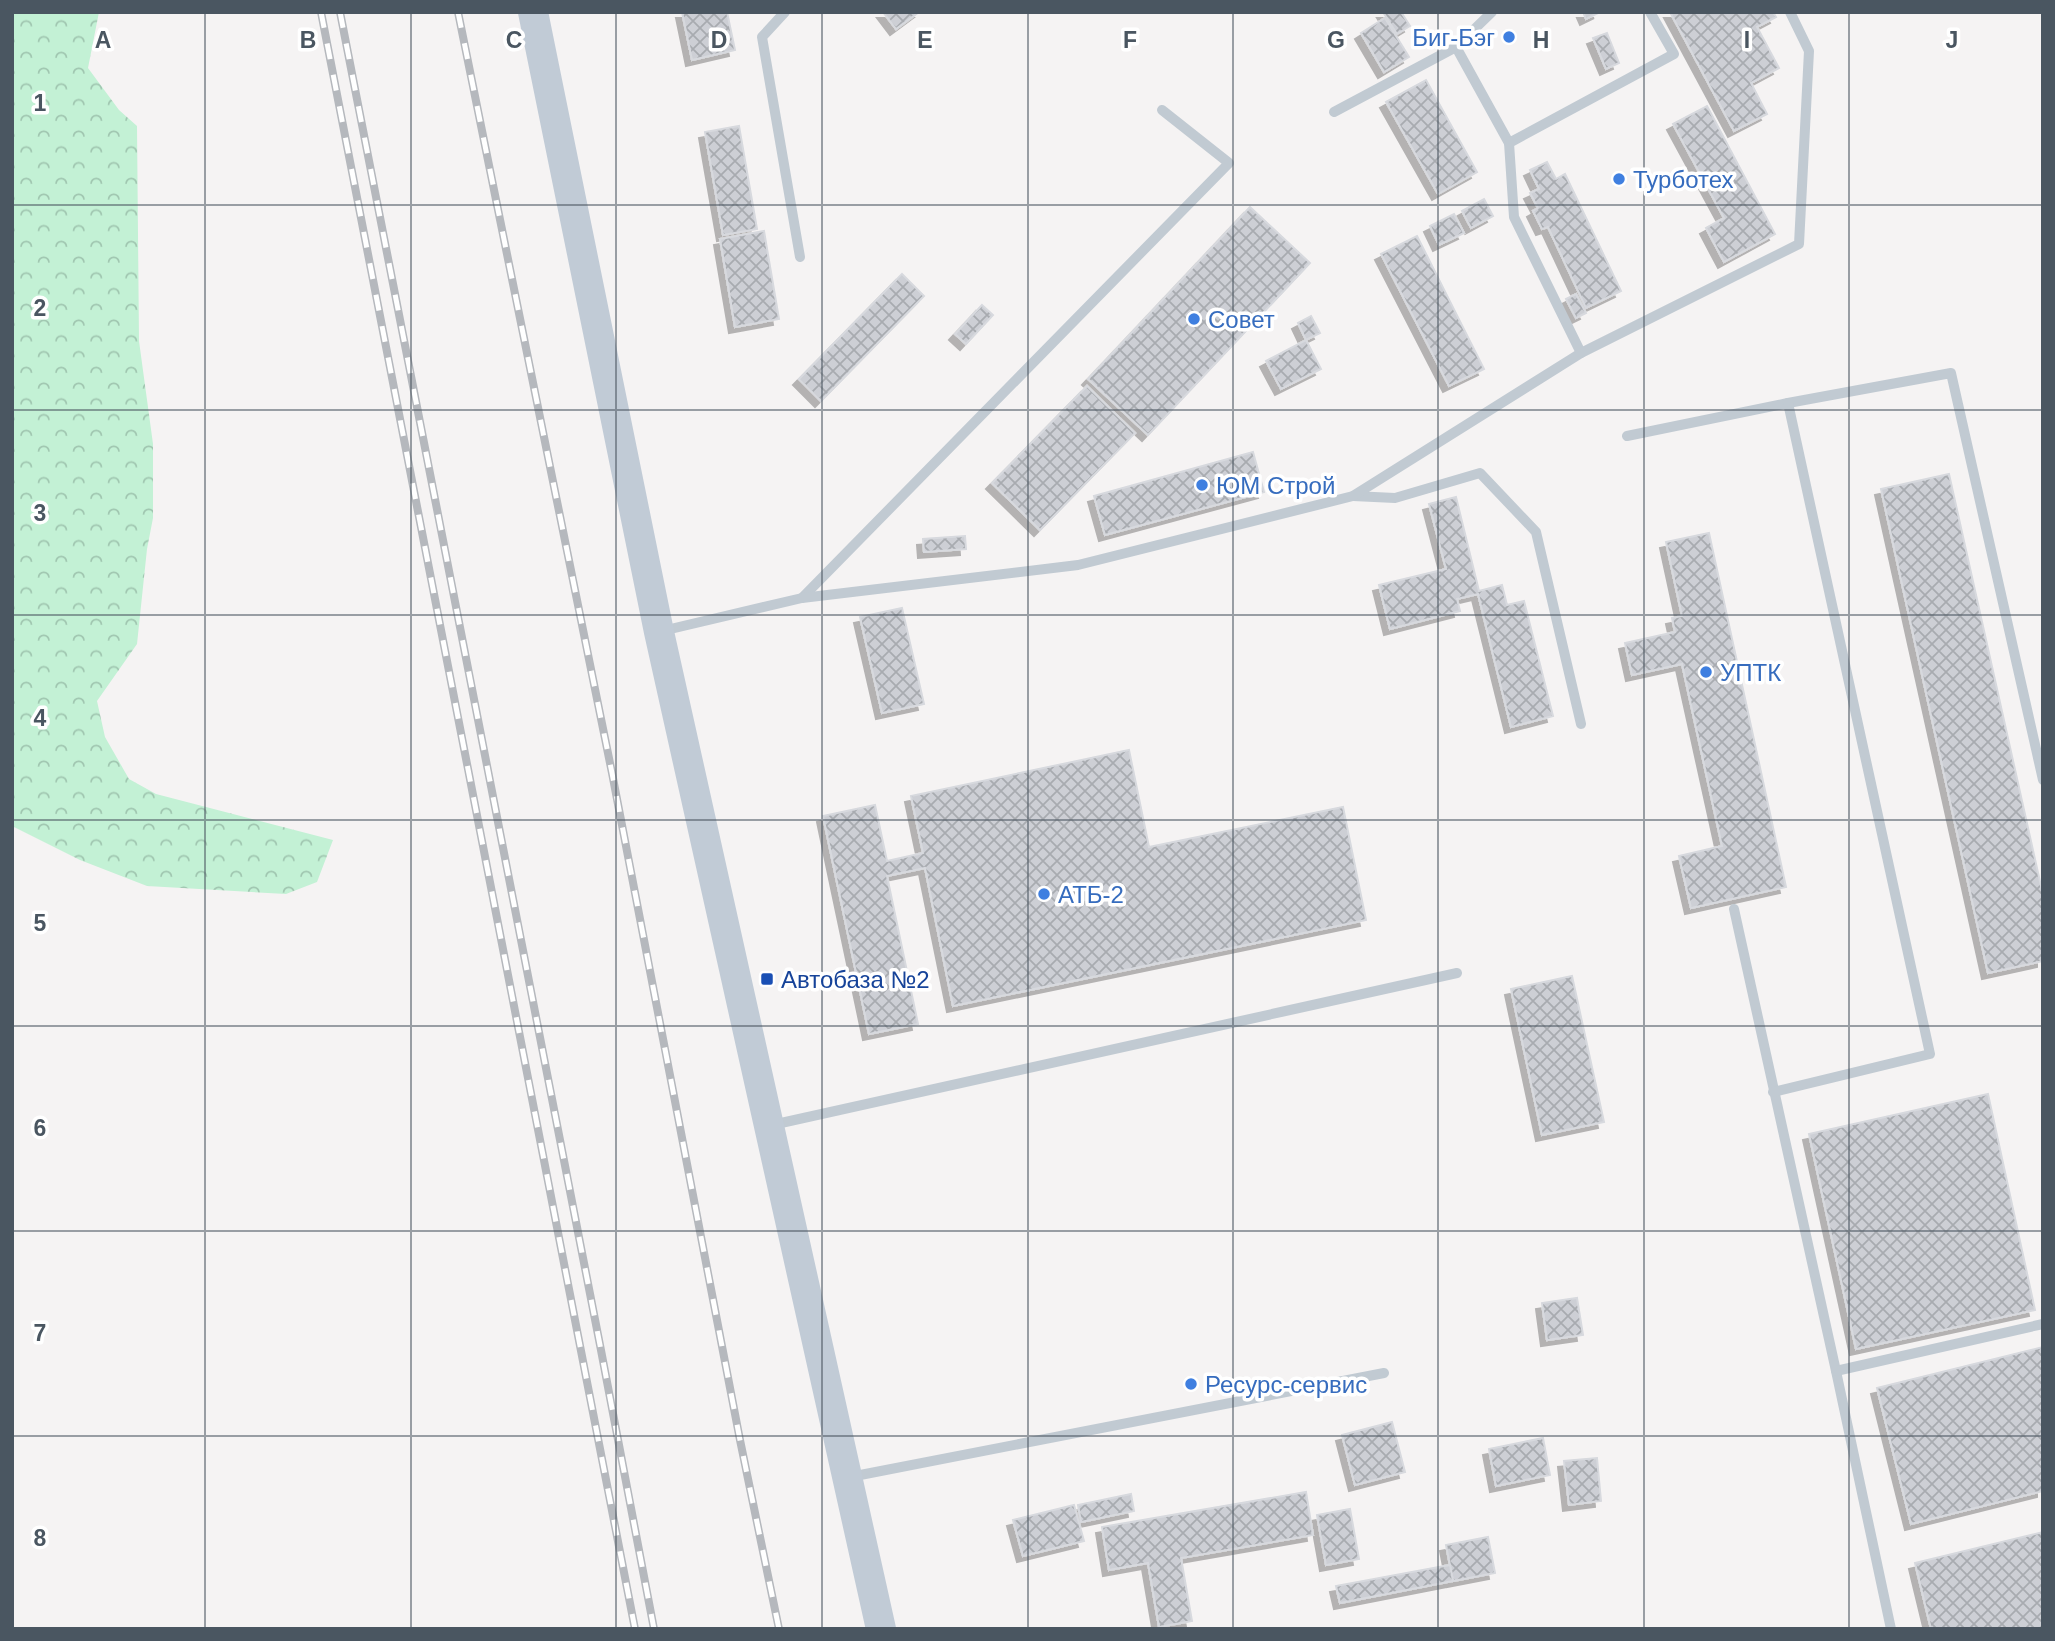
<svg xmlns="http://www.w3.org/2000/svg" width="2055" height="1641" font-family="Arial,sans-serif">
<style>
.forest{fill:url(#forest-crowns)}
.building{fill:url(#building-cross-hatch);stroke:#d7d9de;stroke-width:2;filter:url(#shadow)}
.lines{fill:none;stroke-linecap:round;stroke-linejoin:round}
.lane{stroke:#c1cad2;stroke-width:10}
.secondary{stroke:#c1cbd6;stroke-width:30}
.rail-casing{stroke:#b5b8bd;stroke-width:8}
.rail{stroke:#fff;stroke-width:5;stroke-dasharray:16;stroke-linecap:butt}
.grid{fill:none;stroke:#4a5661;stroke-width:2;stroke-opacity:0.55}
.shop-dot{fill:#3f7fe0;stroke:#fff;stroke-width:2.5}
.transit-dot{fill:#1a4fb4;stroke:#fff;stroke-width:2.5}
.labels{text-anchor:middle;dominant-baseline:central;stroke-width:7;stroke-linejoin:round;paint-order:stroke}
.shop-label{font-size:24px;fill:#366cbe;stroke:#fff;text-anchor:start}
.transit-label{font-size:24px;fill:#164399;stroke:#fff;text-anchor:start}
.grid-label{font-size:23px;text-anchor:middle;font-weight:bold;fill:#4a5661;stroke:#fff;stroke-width:7;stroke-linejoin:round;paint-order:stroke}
</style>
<defs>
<pattern id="forest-crowns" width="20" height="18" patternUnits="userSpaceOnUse" patternTransform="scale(1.75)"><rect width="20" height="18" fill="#c3f1d5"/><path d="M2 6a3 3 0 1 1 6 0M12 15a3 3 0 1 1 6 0" fill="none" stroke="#a0c6b0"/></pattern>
<pattern id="building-cross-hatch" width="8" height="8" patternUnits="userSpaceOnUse" patternTransform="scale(1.75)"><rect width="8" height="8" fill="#cdcfd5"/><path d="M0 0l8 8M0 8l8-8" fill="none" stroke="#a8abb0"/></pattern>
<filter id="shadow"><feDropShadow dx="-6" dy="6" stdDeviation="0" flood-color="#0004"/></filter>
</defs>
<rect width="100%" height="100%" fill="#f5f3f3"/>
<path class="forest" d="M12,12H99L88,68L119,110L137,126L139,341L153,444V518L147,549L137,644L97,701L105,737L129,779L156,794L333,840L317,882L286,894L147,886L80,860L12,826Z"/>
<g class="building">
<path d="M682,12H727L735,50L692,60Z"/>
<path d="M883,12H919L896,29Z"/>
<path d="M1383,12H1401L1410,26L1397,34Z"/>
<path d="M1583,12H1600L1586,19Z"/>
<path d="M1670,12H1773L1776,17L1757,27L1779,68L1751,83L1767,114L1734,131Z"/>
<path d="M1385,18L1409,57L1384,72L1361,33Z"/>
<path d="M1607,33L1619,63L1606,69L1593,38Z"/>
<path d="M1426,80L1477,172L1438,194L1386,102Z"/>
<path d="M1707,106L1775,234L1724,262L1706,228L1724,218L1673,124Z"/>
<path d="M739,126L757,229L723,235L705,132Z"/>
<path d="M1547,162L1556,179L1565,174L1621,291L1586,308L1548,227L1542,229L1533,211L1538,208L1530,193L1539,189L1530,170Z"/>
<path d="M1484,199L1493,216L1471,228L1462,211Z"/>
<path d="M1250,207L1310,263L1148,435L1088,379Z"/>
<path d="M1454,214L1464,233L1439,245L1430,226Z"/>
<path d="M764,231L779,319L735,327L720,239Z"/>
<path d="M1417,236L1484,369L1449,386L1381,254Z"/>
<path d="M902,274L924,296L821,401L799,379Z"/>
<path d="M1576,294L1586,313L1576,318L1566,299Z"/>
<path d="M982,305L993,315L966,344L955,334Z"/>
<path d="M1311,316L1320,333L1306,340L1298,323Z"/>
<path d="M1306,340L1321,369L1281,389L1266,361Z"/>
<path d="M1087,386L1135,433L1040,530L992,483Z"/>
<path d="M1253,452L1264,492L1105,535L1094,496Z"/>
<path d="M1949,474L2043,895V961L1988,973L1881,489Z"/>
<path d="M1456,497L1479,591L1502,585L1507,605L1524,601L1553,716L1511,727L1478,594L1457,599L1460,611L1390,629L1379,585L1446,569L1429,504Z"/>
<path d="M1709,533L1786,887L1691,908L1679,856L1722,846L1682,664L1632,675L1625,643L1675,632L1672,618L1682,616L1666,542Z"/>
<path d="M965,536L966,549L924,552L923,539Z"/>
<path d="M902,608L924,704L882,713L860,617Z"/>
<path d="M1129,750L1149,847L1343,807L1366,920L953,1006L925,868L887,876L918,1024L869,1034L823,816L875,805L887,861L923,853L911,796Z"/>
<path d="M1572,976L1604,1122L1542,1135L1511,989Z"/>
<path d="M1988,1094L2035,1310L1856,1349L1809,1134Z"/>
<path d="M1577,1298L1583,1335L1547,1340L1542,1303Z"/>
<path d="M2043,1347V1491L1911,1524L1877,1388Z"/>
<path d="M1392,1422L1405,1472L1355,1485L1342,1435Z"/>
<path d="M1543,1438L1550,1475L1496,1486L1489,1449Z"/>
<path d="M1597,1458L1601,1501L1569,1505L1564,1461Z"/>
<path d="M1306,1492L1313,1535L1181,1558L1192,1621L1159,1627L1148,1563L1109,1570L1102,1527Z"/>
<path d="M1131,1494L1134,1511L1081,1522L1078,1505Z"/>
<path d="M1074,1505L1084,1541L1023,1556L1013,1520Z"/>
<path d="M1350,1509L1359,1559L1326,1565L1317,1515Z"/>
<path d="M2043,1532V1629H1931L1915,1563Z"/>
<path d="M1488,1537L1495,1573L1453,1581L1446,1545Z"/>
<path d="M1450,1565L1453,1581L1340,1603L1336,1586Z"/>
</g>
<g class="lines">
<g class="lane">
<path d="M785,12L762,37L800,257"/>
<path d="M1492,12L1456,47L1509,143"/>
<path d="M1334,112L1456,47"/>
<path d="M1581,353L1514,217L1509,143L1674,54L1650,12"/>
<path d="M1627,436L1788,403L1951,373L2043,780"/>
<path d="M1353,496L1395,498L1480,473L1536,532L1581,724"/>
<path d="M802,598L1229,163L1162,110"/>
<path d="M662,631L802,598L1078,565L1353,496L1581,353L1799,244L1809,51L1790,12"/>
<path d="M1734,909L1836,1371L1891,1629"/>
<path d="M1773,1092L1930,1054L1788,403"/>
<path d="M772,1125L1457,973"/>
<path d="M1836,1371L2043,1324"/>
<path d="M850,1477L1384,1373"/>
</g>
<path class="secondary" d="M533,12L659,632L881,1629"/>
<g class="rail-casing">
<g id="rail">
<path d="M321,12L635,1629"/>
<path d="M340,12L600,1345L654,1629"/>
<path d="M458,12L612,773L740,1440L779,1629"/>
</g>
</g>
<use href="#rail" class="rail"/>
</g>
<path class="grid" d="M205,12V1629M411,12V1629M616,12V1629M822,12V1629M1028,12V1629M1233,12V1629M1438,12V1629M1644,12V1629M1849,12V1629M12,205H2043M12,410H2043M12,615H2043M12,820H2043M12,1026H2043M12,1231H2043M12,1436H2043"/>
<g class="shop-dot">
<circle cx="1509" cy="37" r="7"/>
<circle cx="1619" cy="179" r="7"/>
<circle cx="1194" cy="319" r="7"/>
<circle cx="1202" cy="485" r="7"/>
<circle cx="1706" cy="672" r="7"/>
<circle cx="1044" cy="894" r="7"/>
<circle cx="1191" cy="1384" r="7"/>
</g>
<rect class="transit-dot" x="760" y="972" width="14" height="14" rx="3.5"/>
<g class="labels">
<g class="shop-label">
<text x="1495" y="37" text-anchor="end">Биг-Бэг</text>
<text x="1633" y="179">Турботех</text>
<text x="1208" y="319">Совет</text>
<text x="1216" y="485">ЮМ Строй</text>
<text x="1720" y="672">УПТК</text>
<text x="1058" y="894">АТБ-2</text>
<text x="1205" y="1384">Ресурс-сервис</text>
</g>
<g class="transit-label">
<text x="781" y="979">Автобаза №2</text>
</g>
</g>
<g class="grid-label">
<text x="103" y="48">A</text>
<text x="308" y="48">B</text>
<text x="514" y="48">C</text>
<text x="719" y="48">D</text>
<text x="925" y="48">E</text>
<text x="1130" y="48">F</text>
<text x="1336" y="48">G</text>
<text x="1541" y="48">H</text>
<text x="1747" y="48">I</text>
<text x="1952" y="48">J</text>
<text x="40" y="111">1</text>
<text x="40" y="316">2</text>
<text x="40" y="521">3</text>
<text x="40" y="726">4</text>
<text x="40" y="931">5</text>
<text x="40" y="1136">6</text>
<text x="40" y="1341">7</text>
<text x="40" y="1546">8</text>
</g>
<rect width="2055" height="1641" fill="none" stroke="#4a5661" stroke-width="28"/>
</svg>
